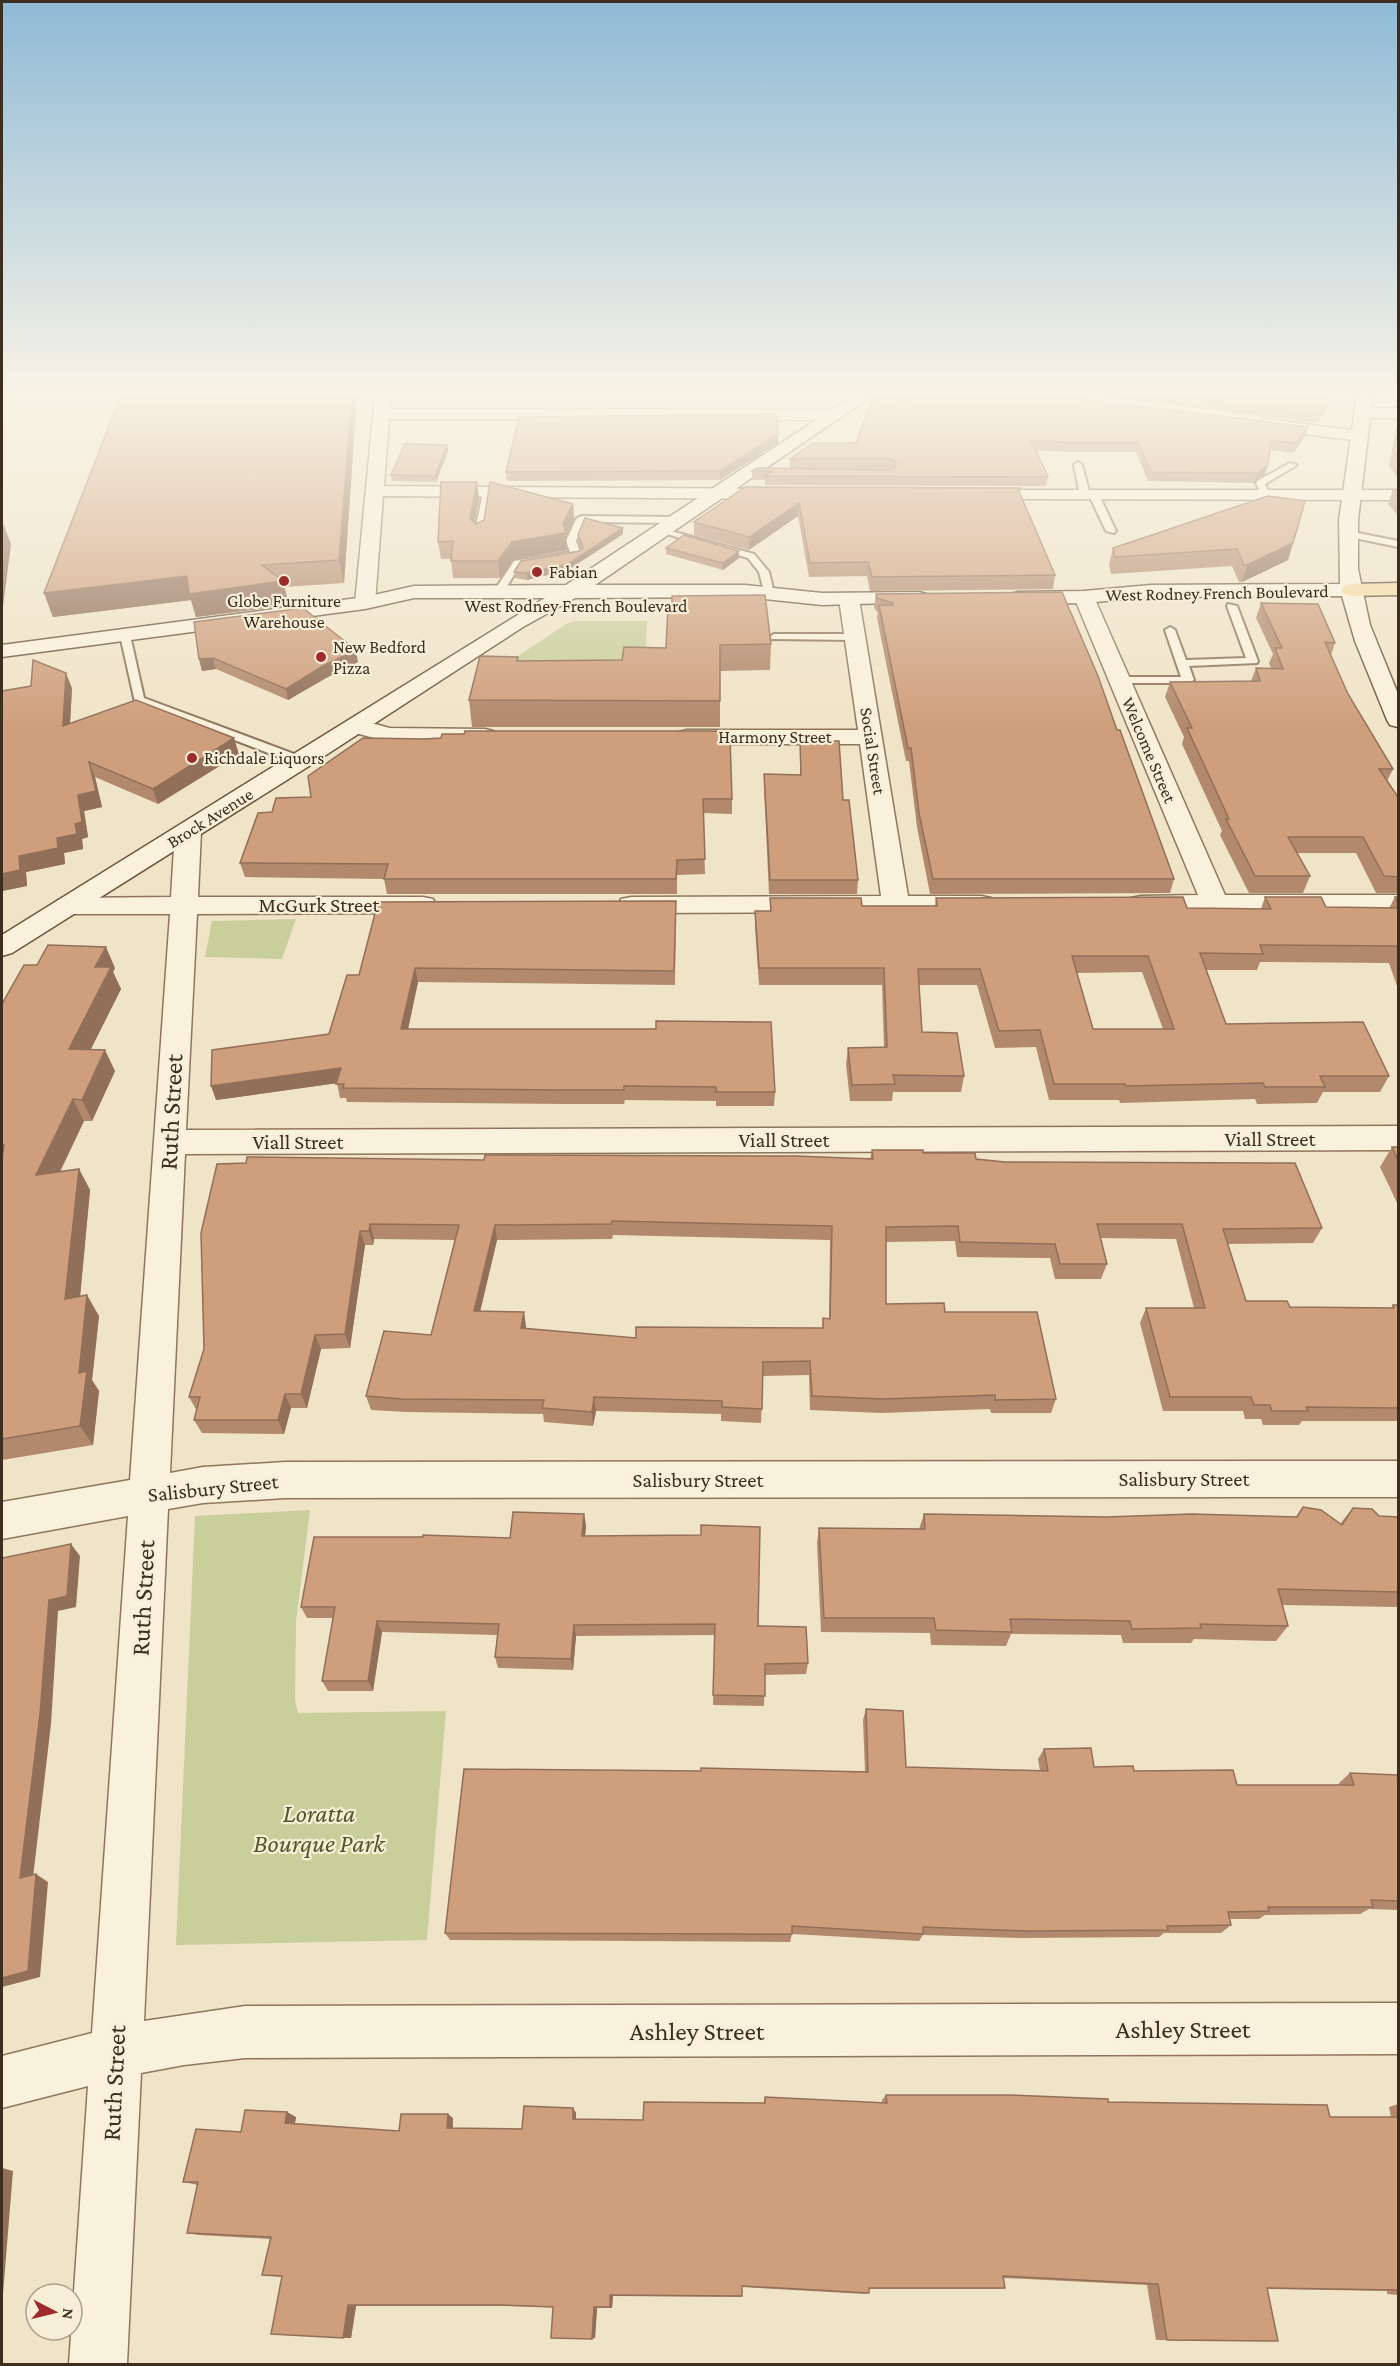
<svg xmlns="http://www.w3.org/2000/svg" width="1400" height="2366" font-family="'Crimson Pro',serif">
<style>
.green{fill:#c9cf9b}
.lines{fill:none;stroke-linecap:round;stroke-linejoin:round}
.lane-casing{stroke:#8d765c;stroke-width:4}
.street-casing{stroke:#8d765c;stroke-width:3}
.secondary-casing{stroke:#6f573f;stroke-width:3}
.primary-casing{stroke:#5b4430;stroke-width:3}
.lane{fill:#faf1dc;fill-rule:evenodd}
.street{fill:#faf1dc;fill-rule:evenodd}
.secondary{fill:#faf1dc;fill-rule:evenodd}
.primary{fill:#f3d9a0;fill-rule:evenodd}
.wall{fill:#b2896c;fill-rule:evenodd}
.shaded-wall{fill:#916f58}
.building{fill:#cf9f7d;stroke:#916f58;stroke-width:1.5;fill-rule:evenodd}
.poi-dot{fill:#9e2a2b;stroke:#f7eed8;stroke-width:2}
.labels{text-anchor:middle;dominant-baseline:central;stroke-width:4.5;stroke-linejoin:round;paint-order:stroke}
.far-poi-label{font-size:18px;fill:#3d2e20;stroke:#f7eed8;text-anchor:start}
.far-street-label{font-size:18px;fill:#3d2e20;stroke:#f7eed8}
.street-label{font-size:21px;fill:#3d2e20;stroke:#f7eed8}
.near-street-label{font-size:26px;fill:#3d2e20;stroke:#f7eed8}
.near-park-label{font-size:26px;font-style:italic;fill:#4d5a26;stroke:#f7eed8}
</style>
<rect width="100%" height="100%" fill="#f0e4c8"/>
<g class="green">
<path d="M574,621H647L645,673L482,680L566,624Z"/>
<path d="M296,919L282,959L205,957L212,921Z"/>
<path d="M310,1510L296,1622L295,1700L298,1713L446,1711L427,1940L176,1945L195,1516Z"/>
</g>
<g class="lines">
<g class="lane-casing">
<g id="lane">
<path d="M1078,462L1082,465L1090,495L1094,492L1099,495L1116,531L1114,533L1106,531L1089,495L1085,498L1080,495L1074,465Z"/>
<path d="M1290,463L1297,465L1265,484L1270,495L1262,497L1256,483L1257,481Z"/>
<path d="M487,489L491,492L484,536L479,539L474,536L483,492Z"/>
<path d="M581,516L679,517L684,520L679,523L584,522L576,541L581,554L579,556L520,565L503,593H495L494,591L514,561L570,552L566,541L576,519Z"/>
<path d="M660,528L754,554L769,572L774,593L765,595L759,572L748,558L660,532Z"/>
<path d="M1348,531L1398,541V547L1345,536L1343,534Z"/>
<path d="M1228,604L1237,606L1258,661L1257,663L1189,666L1194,680L1188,683H1119L1113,680L1119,677H1181L1165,630L1170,627L1175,630L1186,660L1246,658L1227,606Z"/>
<path d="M125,632L130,635L144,698L305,758V764H297L135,702L120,635Z"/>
<path d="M774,634H855L860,637L855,640L770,639L769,637Z"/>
</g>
</g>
<g class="street-casing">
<g id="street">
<path d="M375,395H391L390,409L836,410L844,415L836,420L389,419L384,486L781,489L787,490L790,494L787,498L781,499L383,496L375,603L372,607H358L355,603Z"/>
<path d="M1263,419L1360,431L1368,436L1360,441L1257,428L1255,424Z"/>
<path d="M976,490H1398V500L970,499L967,495L970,491Z"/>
<path d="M1084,591L1091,593L1094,597L1225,895H1398V911L1141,912L1131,910L1128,904L1131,898L1141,896L1198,895L1074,597L1077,593Z"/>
<path d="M849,593L856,595L859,599L908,896H981L991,898L994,904L991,910L981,912L631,913L621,911L618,905L621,899L631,897L881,896L860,744H687L679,742L675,737L679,732L687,730H858L839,599L842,595Z"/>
<path d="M356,719L390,728L485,729L493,731L497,736L493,741L485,743L389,742L348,731L344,726L348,721Z"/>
<path d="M188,823L197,826L201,831L198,897H423L433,899L436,905L433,911L423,913L197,914L186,1130L1398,1126V1150L185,1154L170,1473L203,1467L285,1462L1398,1461V1497L285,1498L203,1503L168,1509L144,2021L245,2006L1398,2003V2054L245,2058L184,2065L141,2073L127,2364H69L88,2086L2,2108V2056L92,2033L128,1516L2,1539V1502L130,1480L170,914H68L58,912L55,906L58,900L68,898L171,897L175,831L179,826Z"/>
</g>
</g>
<g class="secondary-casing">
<g id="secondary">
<path d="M854,395H873L595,585H745L822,593L919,592L926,594L929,598L926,602L822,605L745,597L575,598L523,627L309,766L12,953L2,956V935L545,598H414L365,609L2,657V645L365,597L414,586L566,585Z"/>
<path d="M1357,395H1373L1371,408H1398V418H1370L1358,520V569L1370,625L1398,694V727L1390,725L1387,720L1355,641L1342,596L1151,597L1084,603L1018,604L1011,602L1008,598L1011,594L1018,592L1084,591L1151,585L1340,584L1339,520Z"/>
</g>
</g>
<g class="primary-casing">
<path id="primary" d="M1398,583V595L1351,596L1344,594L1341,590L1344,586L1351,584Z"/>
</g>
<use href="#lane" class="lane"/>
<use href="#street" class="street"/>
<use href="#secondary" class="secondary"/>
<use href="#primary" class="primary"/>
</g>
<g class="wall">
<path d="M121,395H357L344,583L284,587L289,605L196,617L191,600L53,617L44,593Z"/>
<path d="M902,395H1049L1308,427L1305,436L1293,453L1270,450L1268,465L1265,474L1254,483L1148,481L1136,452H1070L1035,450L1048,477L1046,486L765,485V480H752V471L891,470L890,469L790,468V459L856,443L904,400Z"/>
<path d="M1090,395H1322L1328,403L1325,412L1316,423Z"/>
<path d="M1398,418V478L1389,466L1397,423Z"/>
<path d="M778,443L720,480L507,481L506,472Z"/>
<path d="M447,445L448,451L436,482L392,481L391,475Z"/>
<path d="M477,482L479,499L474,523L476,524L573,504L574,520L566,536L567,550L514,559L500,578H453L451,559H441L438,542Z"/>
<path d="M745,487L1020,494L1055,575L1053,589L870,591L867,576L809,577L798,516L749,550L694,535V522Z"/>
<path d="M1393,490H1398V516L1388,504Z"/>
<path d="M623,528V534L568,570L527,580L515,578L514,572L580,551L581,549L578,541V535Z"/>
<path d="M1293,543L1288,560L1242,582H1239L1232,566L1111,574L1109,565L1113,548Z"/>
<path d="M666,548L739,551V558L723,570L666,554Z"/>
<path d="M1062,592L1117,730L1174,879L1170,893L930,894L917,827L909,761H906L877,618L878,612L876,611L874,607L876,594Z"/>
<path d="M1261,603L1335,643L1331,655L1348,694L1393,769L1387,781L1398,797V893H1376L1356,853H1297L1310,876L1303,893H1249L1220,835L1222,831L1182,744L1184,737L1165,697L1170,682L1251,681L1256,668H1271L1269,663L1273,654L1256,618Z"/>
<path d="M668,605L771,644L770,670L720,671V727H472L469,700L519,661L622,660L666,648Z"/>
<path d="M194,622L358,662L326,678L288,700L216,669L202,671Z"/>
<path d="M72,688L70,723L239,754L158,804L95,777L102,807L84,811L88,837L82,839L83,849L64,853L65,864L26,872L27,886L2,891Z"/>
<path d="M720,736L732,799V814L703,813L705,874L677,875V894H387L384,879L245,877L240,863L272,812L311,797L424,739Z"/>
<path d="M800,741L843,800L858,880L857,894H769L764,788V774L800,775Z"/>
<path d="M1265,897L1326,907L1389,908L1395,897H1398V989L1389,963L1260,962L1257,970H1206L1226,1024L1389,1076L1380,1092H1323L1317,1103L1257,1104L1255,1099L1120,1103L1119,1100H1049L1036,1047L995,1048L977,985H919L922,1032L964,1076L961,1092H893L892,1101H850L846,1064L848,1048L884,1047L882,985H759L755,927V911H770V898L862,906H935L936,898L1187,908L1261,909ZM1142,972L1163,1029H1093L1076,973Z"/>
<path d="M676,915L675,985L418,982L408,1029L775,1092L774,1106H716V1101L625,1100L624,1104H564L347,1102L346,1098H340L337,1083L216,1100L329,1034L359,975Z"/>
<path d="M37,965L115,968L113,972L121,989L90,1050L115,1071L92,1121H84L60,1172L79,1169L90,1190L80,1296L99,1316L92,1380L99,1391L93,1445L2,1460V1004Z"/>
<path d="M1392,1147H1398V1205L1380,1167Z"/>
<path d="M872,1150L923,1153L976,1159L1322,1228L1313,1243L1227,1244L1246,1301L1290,1307L1391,1308L1393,1305H1398V1421H1302L1299,1425H1263L1261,1419H1245L1243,1411H1163L1140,1323L1146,1308H1194L1176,1239L1100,1238L1107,1264L1101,1279H1055L1050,1258L957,1257L955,1241L886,1242V1304L945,1312L1056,1399L1051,1413H991L990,1409L882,1413L810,1410L809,1375L763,1376L761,1423L721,1421V1414L596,1411L593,1426L544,1422L543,1414L406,1412L371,1410L366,1396L431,1335L455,1240L374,1239L373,1245H365L350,1348L321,1349L307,1408H291L284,1434L202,1433L194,1420L197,1411L189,1397L204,1349L201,1233L484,1160L870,1159ZM613,1235L830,1240L829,1319L823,1318L822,1328L636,1338L526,1329V1326L480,1311L497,1240L612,1239Z"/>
<path d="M1303,1507L1340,1524L1353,1508L1379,1516L1398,1517V1607L1282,1605L1288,1626L1276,1641L1194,1639L1191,1643H1123L1121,1635L1011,1634L1006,1646L931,1645L930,1633L821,1632L817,1543L819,1528L919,1529L924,1514L1106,1517H1296Z"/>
<path d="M584,1514L586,1526L585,1536L758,1626L808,1663L806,1674L765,1675L764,1706L713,1705L715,1635L576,1636L573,1670L498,1668L495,1657L497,1635L382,1632L373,1691H328L322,1681L333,1618H307L301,1607Z"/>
<path d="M866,1709L906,1767L1040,1771L1038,1759L1044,1749L1094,1767L1134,1771L1237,1785H1339V1783L1350,1773L1398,1779V1910L1369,1909L1360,1914L1265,1915L1259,1919H1230L1231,1925L1221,1933H1164L1159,1937L1021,1938L923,1935L919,1941L792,1934L790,1942L450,1940L445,1933L701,1771H865L863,1720Z"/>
<path d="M886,2095L1108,2102L1330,2117H1391L1389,2107L1398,2104V2295L1387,2294V2291L1267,2289L1278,2341L1156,2340L1147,2285L1004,2278L1005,2288L997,2289H869V2293L865,2294L742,2287V2296L741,2297L613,2296L612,2308H597L595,2338L553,2307L506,2306H356L351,2338H343L282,2277L262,2275L270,2239L199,2235L187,2233L198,2185L183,2182L241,2132L296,2117L295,2124L399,2131L453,2118V2128L522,2129L573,2108L576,2113V2119L643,2120L764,2103L765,2097L882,2103V2100Z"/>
</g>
<g class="shaded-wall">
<path d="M352,395H357L344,583L339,560Z"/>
<path d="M1328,403L1325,412L1316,423L1319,414Z"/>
<path d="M1308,427L1305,436L1293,453L1296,443Z"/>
<path d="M778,434V443L720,480V471Z"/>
<path d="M447,445L448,451L436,482L435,476Z"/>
<path d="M1268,465L1265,474L1254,483L1257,473Z"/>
<path d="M477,482L479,499L472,536L470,519Z"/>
<path d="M799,503L798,516L749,550V537Z"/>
<path d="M573,504L574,520L566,536L567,550L514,559L500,578L498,561L512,542L563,523Z"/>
<path d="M4,526L11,544L2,615V546Z"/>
<path d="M623,528V534L568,570L527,580L526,573L568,564Z"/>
<path d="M1293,543L1288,560L1242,582L1247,565Z"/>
<path d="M739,551V558L723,570V563Z"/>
<path d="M187,576L283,581L289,605L196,617L191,600L53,617L44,593Z"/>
<path d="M356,650L358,662L326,678L288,700L286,689L323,666Z"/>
<path d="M213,658L216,669L202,671L199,659Z"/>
<path d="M66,673L72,688L69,741L63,726Z"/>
<path d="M234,738L239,754L158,804L153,789Z"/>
<path d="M89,762L95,777L102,807L84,811L88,837L82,839L83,849L64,853L65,864L26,872L27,886L2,891V874L19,856L57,838L75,824L78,795Z"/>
<path d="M106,947L115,968L113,972L121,989L80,1071L69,1049L95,967Z"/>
<path d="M415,968L418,982L405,1043L401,1029Z"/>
<path d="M105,1050L115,1071L92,1121L82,1100Z"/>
<path d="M341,1068L345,1082L216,1100L211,1086Z"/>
<path d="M73,1099L84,1121L48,1196L36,1175Z"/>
<path d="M79,1169L90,1190L78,1319L65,1299Z"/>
<path d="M370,1224L374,1239L373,1245L369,1231Z"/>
<path d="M495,1225L497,1240L477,1325L474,1311Z"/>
<path d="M360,1231L365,1245L350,1348L345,1334Z"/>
<path d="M87,1295L99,1316L92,1380L99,1391L93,1445L80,1426L79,1373Z"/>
<path d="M524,1312L526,1326L524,1343L521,1328Z"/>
<path d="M315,1335L321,1349L307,1408L301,1394Z"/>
<path d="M285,1394L291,1408L284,1434L278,1420Z"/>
<path d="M594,1397L596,1411L593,1426L592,1412Z"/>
<path d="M584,1514L586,1526L584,1548L582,1536Z"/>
<path d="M71,1544L80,1556L76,1607L58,1611L51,1724L32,1886L20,1878L49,1600Z"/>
<path d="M377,1621L382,1632L373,1691L368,1681Z"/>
<path d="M574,1625L576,1636L573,1670L571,1659Z"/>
<path d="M36,1874L48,1882L40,1977L2,1987V1978Z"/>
<path d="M573,2108L576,2113V2124L573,2119Z"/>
<path d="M287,2112L296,2117L294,2128L285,2123Z"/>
<path d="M448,2114L453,2118L452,2133L447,2128Z"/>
<path d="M2,2168L13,2171L2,2306Z"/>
<path d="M610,2295L613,2296L612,2308L610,2307Z"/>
<path d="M348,2305L356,2306L351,2338H343Z"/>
<path d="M594,2307L597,2308L595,2338L592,2339Z"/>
</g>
<g class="building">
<path d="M121,395H352L339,560L262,565L283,581L189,594L187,576L44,593Z"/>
<path d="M907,395H1049L1308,427L1296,443L1271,441L1268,465L1257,473L1151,472L1138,443H1072L1031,440L1048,477L766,476L772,471H752L757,468L891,470L896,466V463L891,459H790L813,443H856L873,397L909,400Z"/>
<path d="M1165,395H1322L1328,403L1319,414Z"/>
<path d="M776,414L778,434L720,471L506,472L519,417Z"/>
<path d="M1398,427V458L1394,452Z"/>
<path d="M405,444L447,445L435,476L391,475Z"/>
<path d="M441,482H477L470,519L476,524L484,520L490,482L573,504L563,523L566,533L512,542L498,561H451L453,541L438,542Z"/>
<path d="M745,487L1021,488L1018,489L1055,575L872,577L868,562L810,563L799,503L749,537L694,522Z"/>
<path d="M1393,490H1398V496Z"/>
<path d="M1268,496L1305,501L1293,543L1247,565H1244L1237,549L1115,557L1113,548Z"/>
<path d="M585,518L623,528L568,564L526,573L514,572L521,561L580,551L583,547L578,535Z"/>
<path d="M4,526L2,546V527Z"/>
<path d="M684,535L739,551L723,563L666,548Z"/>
<path d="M1062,592L1098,676L1117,730H1120L1174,879H933L919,813L911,748H908L879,605H893V603L877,598L876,594Z"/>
<path d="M765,595L771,644L720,645V701L469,700L480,656L518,657L517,661L622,660L624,647L666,648L668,605H672V596Z"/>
<path d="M1261,603L1318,604L1335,643L1325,642L1348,694L1393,769H1379L1398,797V877L1384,876L1363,837H1288L1310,876H1255L1226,819H1229L1187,728H1192L1170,682L1260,681L1256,668L1283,669L1275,648H1282Z"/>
<path d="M303,608L356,650L323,666L286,689L213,658L199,659L194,622Z"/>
<path d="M33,660L66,673L63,726L136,700L234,738L153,789L89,762L96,791L78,795L82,822L75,824L77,834L57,838L58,848L19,856L20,870L2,874V691L31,686Z"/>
<path d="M465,731H720V736H730L732,799H703L705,859L677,860L676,879H384L388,864L240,863L258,813L272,812L276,798L311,797L308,776L363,738L424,739L441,738L442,734H464Z"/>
<path d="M800,741H839L843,800H849L858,880H770L764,774L801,775Z"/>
<path d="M1183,897L1187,908L1271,909L1265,897H1321L1326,907L1398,908V950L1397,946L1260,945L1263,954L1200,953L1226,1024L1363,1022L1389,1076H1320L1325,1087H1265L1263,1083L1126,1086L1125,1084H1054L1040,1030L999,1031L980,969H918L922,1032L957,1033L964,1076L893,1075L895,1084L852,1085L848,1048L887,1047L884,968H759L755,911H771L770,898H861L862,906H937L936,898ZM1072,956H1148L1174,1029H1093Z"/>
<path d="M1395,897H1398V904Z"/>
<path d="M676,901L674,971L415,968L401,1029H656V1021L771,1022L775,1092H716V1087L624,1086V1090H563L343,1088L344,1084H336L341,1068L211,1086L212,1050L329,1034L347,975H359L378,902Z"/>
<path d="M48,945L106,947L95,967H111L69,1049L105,1050L82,1100L73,1099L36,1175L79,1169L65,1299L87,1295L79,1373L87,1371L80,1426L2,1439V1159L4,1145H2V1004L24,965H37Z"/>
<path d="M1392,1147H1398V1160Z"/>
<path d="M872,1150H923V1153H975L976,1159L1005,1162L1295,1163L1322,1228L1223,1229L1246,1301H1287L1290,1307L1394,1308L1393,1305H1398V1408L1306,1407L1308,1411H1272L1270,1405H1254L1251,1397H1170L1146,1308H1205L1182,1224H1097L1107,1264H1060L1055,1244L960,1242L958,1226L886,1227V1304L944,1303L945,1312H1037L1056,1399L995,1400V1395L884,1399L812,1396L810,1361L763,1362L762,1409L722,1407V1401L594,1397L592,1412L542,1408L544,1400L402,1399L366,1396L384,1331L431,1335L459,1225L370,1224L369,1231H360L345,1334L315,1335L301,1394H285L278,1420H194L200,1397H189L204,1349L201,1233L217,1164L246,1163L247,1157L484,1160L485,1155L795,1156L873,1159ZM612,1221L832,1226L830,1319L823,1318V1328L636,1327V1338L521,1328L524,1312L474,1311L495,1225L611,1224Z"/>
<path d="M1303,1507L1321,1510L1342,1525L1353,1508L1372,1509L1379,1516L1398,1517V1592L1278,1589L1288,1626L1200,1624L1201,1628L1132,1629L1130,1621L1010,1619L1012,1632L936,1630L934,1618H824L819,1528L925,1529L924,1514L1106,1517L1192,1514L1297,1517Z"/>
<path d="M513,1512L584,1514L582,1536L701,1535V1525L760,1527L758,1626L806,1627L808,1663L765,1664V1696L713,1695L715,1624L574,1625L571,1659L495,1657L499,1624L377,1621L368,1681H322L335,1607H301L314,1537H423V1535L510,1538Z"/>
<path d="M71,1544L67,1596L49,1600L40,1714L20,1878L36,1874L28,1971L2,1978V1558Z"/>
<path d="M866,1709L903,1711L906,1767L1048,1771L1044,1749L1091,1748L1094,1767L1133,1766L1134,1771L1233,1770L1237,1785H1354L1350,1773L1397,1775L1398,1779V1901L1371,1900L1373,1907H1268L1269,1911L1228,1912L1231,1925L1167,1926L1168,1930L1027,1931L923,1927V1934L792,1926V1934L445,1933L464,1769L701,1771V1768L868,1772Z"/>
<path d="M886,2095H1010L1108,2099V2102L1327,2105L1330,2117H1398V2290L1267,2288L1278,2341L1167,2340L1158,2284L1003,2276L1005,2288H869V2293L742,2286V2296L610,2295V2307H594L592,2339L551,2338L553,2307L501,2305H348L343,2338L271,2334L282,2276L262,2275L271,2237L187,2233L198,2182H183L196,2129L241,2132L245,2110L287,2112L285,2123L399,2131L401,2114H448L447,2128L522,2129L524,2106L573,2108V2119L643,2120L644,2102L765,2103V2097L887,2103Z"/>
</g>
<linearGradient id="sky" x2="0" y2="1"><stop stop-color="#8fbad6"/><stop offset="0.54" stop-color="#f8f3e6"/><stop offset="1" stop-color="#f8f3e6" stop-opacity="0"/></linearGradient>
<rect width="1400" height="726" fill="url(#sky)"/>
<g class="poi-dot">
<circle cx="537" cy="572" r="6"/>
<circle cx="284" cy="581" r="6"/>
<circle cx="321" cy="657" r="6"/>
<circle cx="192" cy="758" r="6"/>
</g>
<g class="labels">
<g class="far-poi-label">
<text x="549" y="572">Fabian</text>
<text x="284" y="601" text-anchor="middle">Globe Furniture<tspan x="284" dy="21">Warehouse</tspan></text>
<text x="333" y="647">New Bedford<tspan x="333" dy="21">Pizza</tspan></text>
<text x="204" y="758">Richdale Liquors</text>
</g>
<g class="far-street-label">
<text transform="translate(1217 593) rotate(-1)">West Rodney French Boulevard</text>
<text x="576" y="606">West Rodney French Boulevard</text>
<text x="775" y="737">Harmony Street</text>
<text transform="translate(1149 750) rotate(67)">Welcome Street</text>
<text transform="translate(873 751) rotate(81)">Social Street</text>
<text transform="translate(210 818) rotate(-32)">Brock Avenue</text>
</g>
<g class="street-label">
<text x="319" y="905">McGurk Street</text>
<text x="1270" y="1139">Viall Street</text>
<text x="784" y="1140">Viall Street</text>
<text x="298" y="1142">Viall Street</text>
<text x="1184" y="1479">Salisbury Street</text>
<text x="698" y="1480">Salisbury Street</text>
<text transform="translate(213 1488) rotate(-6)">Salisbury Street</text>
</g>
<g class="near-street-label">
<text transform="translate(171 1112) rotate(-87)">Ruth Street</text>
<text transform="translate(143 1598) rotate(-87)">Ruth Street</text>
<text x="1183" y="2029">Ashley Street</text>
<text x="697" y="2031">Ashley Street</text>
<text transform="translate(114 2083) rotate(-87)">Ruth Street</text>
</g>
<g class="near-park-label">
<text x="319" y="1813">Loratta<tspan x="319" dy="30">Bourque Park</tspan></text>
</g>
</g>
<rect width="1400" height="2366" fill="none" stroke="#3d2e20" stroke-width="6"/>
<g transform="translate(54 2312) rotate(97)"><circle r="28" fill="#f7eed8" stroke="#ada18e" stroke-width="1.5"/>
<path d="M0-4.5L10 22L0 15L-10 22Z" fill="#9e2a2b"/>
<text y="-9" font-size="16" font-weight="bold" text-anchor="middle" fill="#3d2e20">N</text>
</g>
</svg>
